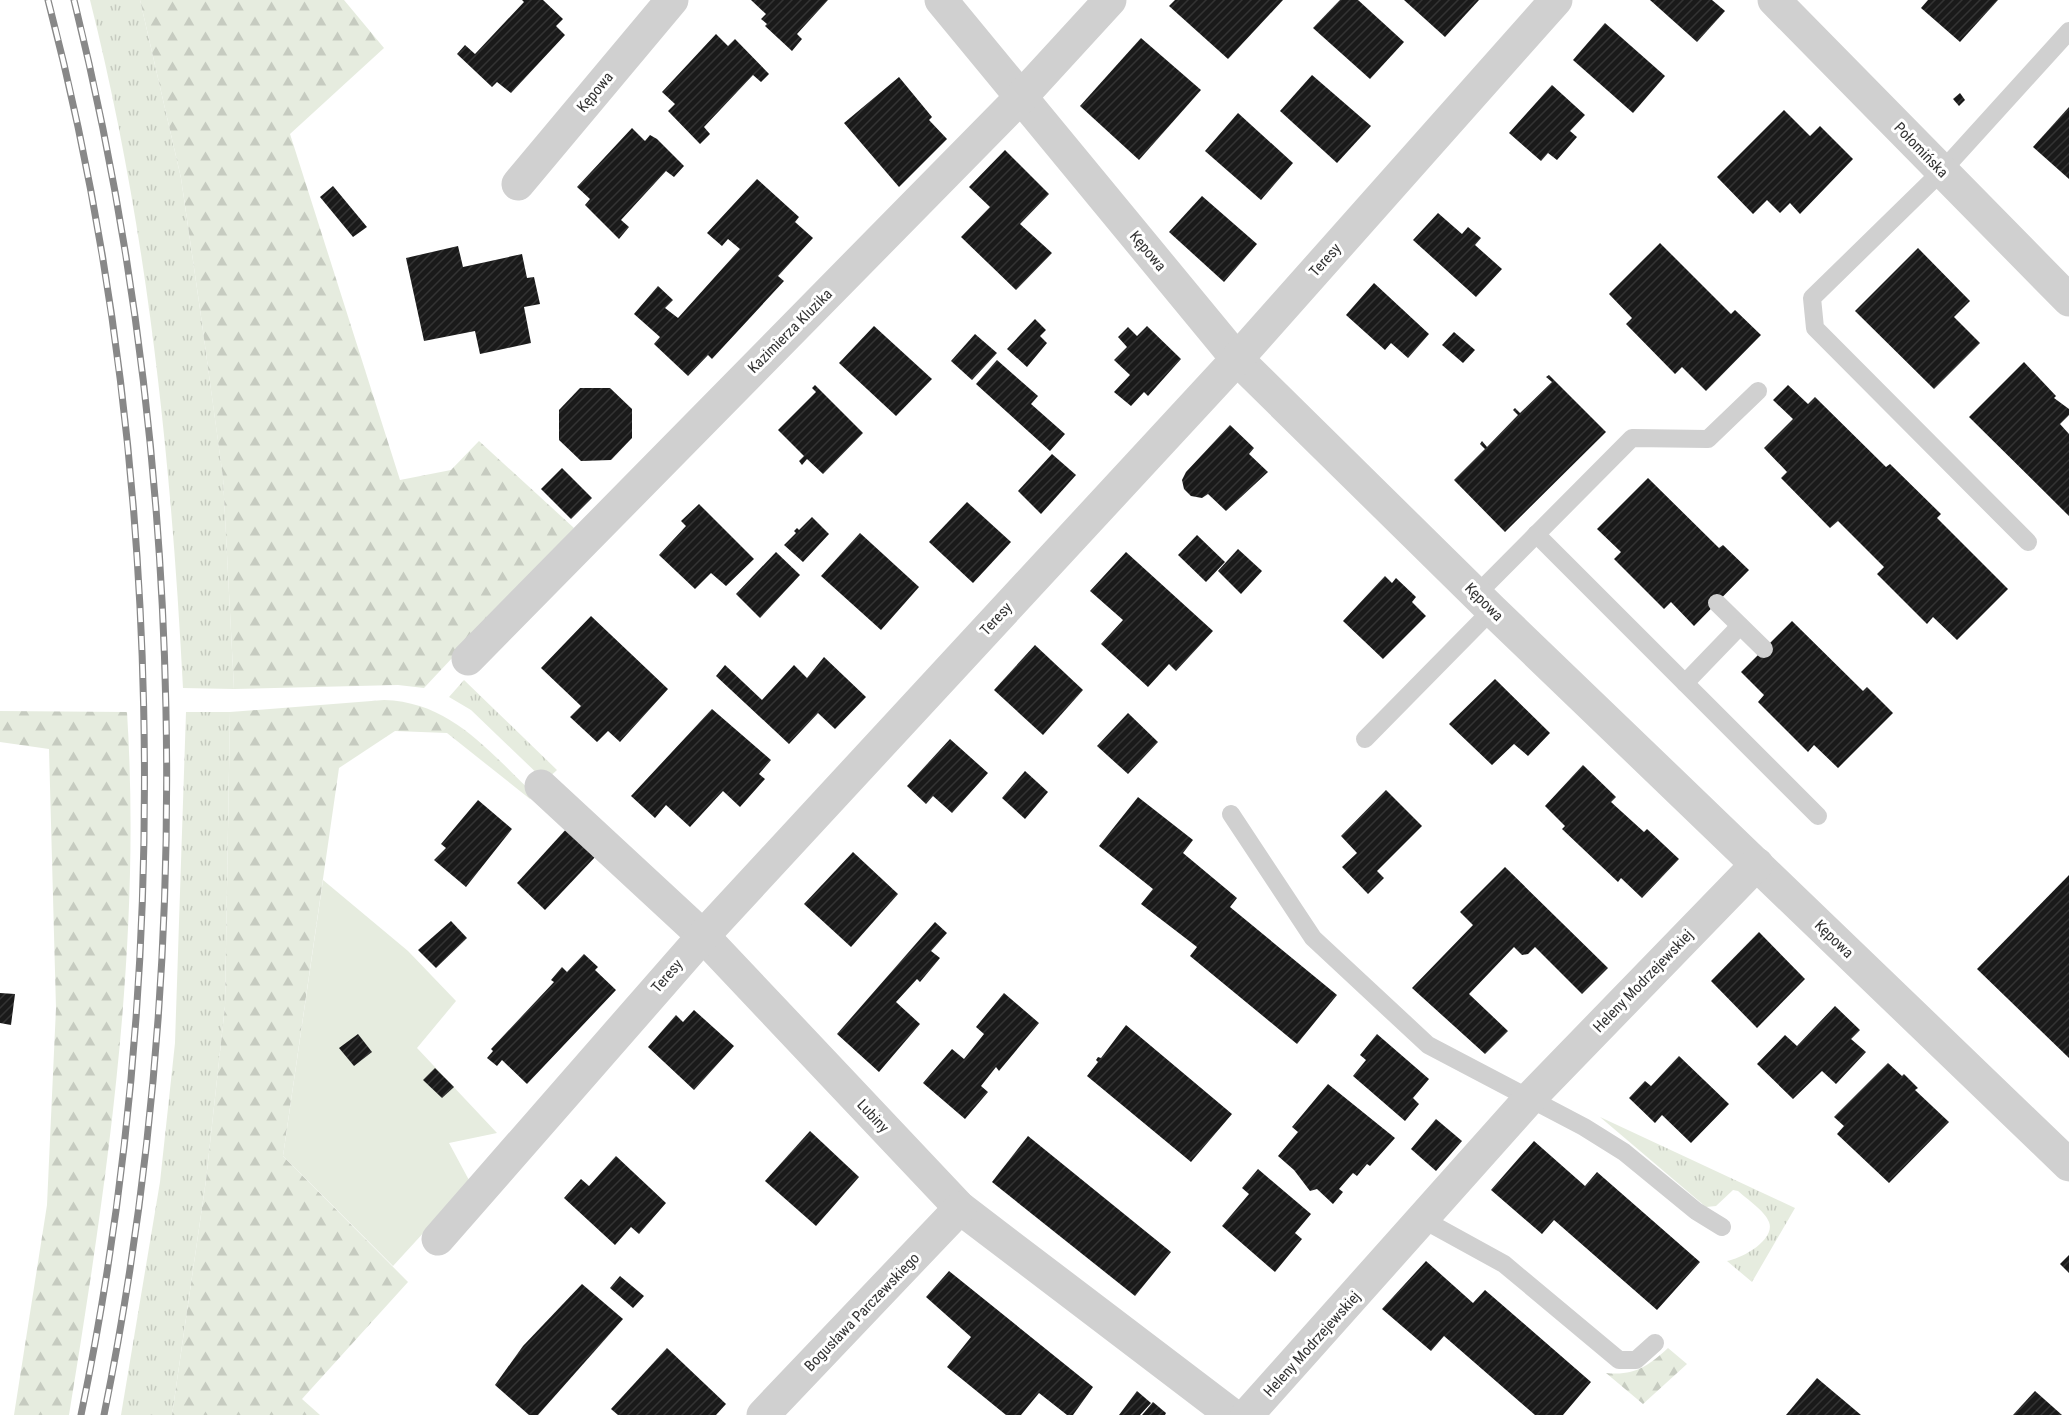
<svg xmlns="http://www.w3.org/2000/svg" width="2069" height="1415" font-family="'Roboto Condensed',sans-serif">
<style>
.grass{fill:url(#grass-tufts)}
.forest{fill:url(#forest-firs)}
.green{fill:#e6ecdf}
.building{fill:url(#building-hatch)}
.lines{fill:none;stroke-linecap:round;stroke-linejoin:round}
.service{stroke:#d0d0d0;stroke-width:18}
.minor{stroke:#d0d0d0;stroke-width:33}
.rail-casing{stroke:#888;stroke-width:7}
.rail{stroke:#fff;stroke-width:4.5;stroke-dasharray:14;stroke-linecap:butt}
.labels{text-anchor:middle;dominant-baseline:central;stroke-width:6;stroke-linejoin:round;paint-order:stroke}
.street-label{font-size:15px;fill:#333;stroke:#fff}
</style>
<defs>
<pattern id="grass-tufts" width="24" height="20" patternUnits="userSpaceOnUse" patternTransform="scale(1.5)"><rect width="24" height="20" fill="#e6ecdf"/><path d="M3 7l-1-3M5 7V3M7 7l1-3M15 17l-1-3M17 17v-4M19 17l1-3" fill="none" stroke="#c6cbc0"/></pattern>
<pattern id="forest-firs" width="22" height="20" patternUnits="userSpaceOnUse" patternTransform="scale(1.5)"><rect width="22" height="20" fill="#e6ecdf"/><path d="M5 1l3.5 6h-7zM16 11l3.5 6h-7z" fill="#c6cbc0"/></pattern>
<pattern id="building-hatch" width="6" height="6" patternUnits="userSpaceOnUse" patternTransform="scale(1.5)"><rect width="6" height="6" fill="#1a1a1a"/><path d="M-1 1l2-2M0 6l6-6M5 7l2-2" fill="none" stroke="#333"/></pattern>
</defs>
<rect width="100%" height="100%" fill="#fff"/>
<g class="grass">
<path d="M90,0H140L181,178L200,309L223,477L234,689L183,688C171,456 147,226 90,0Z"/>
<path d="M464,680L557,770L545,781L471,710L449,697Z"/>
<path d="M186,712H230L225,1006L206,1180L172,1415H121L160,1182L175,1043Z"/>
<path d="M1600,1117L1795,1208L1752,1282L1727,1261C1741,1259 1776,1240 1769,1222C1765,1211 1747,1199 1738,1191L1733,1190L1716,1206L1706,1207Z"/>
</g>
<g class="forest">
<path d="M140,0H344L384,48L290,134L400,480L451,470L479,441L574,528L424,688L398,685L234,689L223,478L200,309L181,178Z"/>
<path d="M384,700C451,702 488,751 534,794L530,799L447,733L395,731L339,768L283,1156L408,1282L302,1399L320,1415H172L206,1180L225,1006L230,712Z"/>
<path d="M0,711L127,712C142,948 107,1182 69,1415H14L47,1205L56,1008L49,749L0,742Z"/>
<path d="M1668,1348L1687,1364L1643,1404L1606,1373C1635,1376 1648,1366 1668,1348Z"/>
</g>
<path class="green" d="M323,880L408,951L456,1001L417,1048L497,1133L449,1143L470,1182L393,1266L283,1156Z"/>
<g class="building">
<path d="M522,0H543L563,19L556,26L565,35L511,93L497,82L492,87L457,54L465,45L475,54L524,2Z"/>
<path d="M751,0H828L797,34L802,39L792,51L765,26L767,24L761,19L766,14Z"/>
<path d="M1175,0H1283L1228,59L1169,6Z"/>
<path d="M1340,0H1358L1404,42L1370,79L1313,28Z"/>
<path d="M1404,0H1479L1445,37Z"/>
<path d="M1650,0H1712L1725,11L1697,42Z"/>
<path d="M1928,0H1998L1960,42L1921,8Z"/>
<path d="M1605,23L1665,76L1633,113L1573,60Z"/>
<path d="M716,34L728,46L735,39L769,74L761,82L753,75L704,127L710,134L700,144L668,111L675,104L662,92Z"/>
<path d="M1141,38L1201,90L1139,160L1080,106Z"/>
<path d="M1312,75L1371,126L1337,163L1280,111Z"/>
<path d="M899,77L932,117L929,120L947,139L899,187L844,123Z"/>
<path d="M1552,85L1585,115L1570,131L1577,137L1557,160L1548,153L1541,161L1509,133Z"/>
<path d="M1960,93L1965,100L1959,106L1953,99Z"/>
<path d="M2069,107V179L2033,147Z"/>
<path d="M1784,110L1810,136L1820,126L1853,159L1800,214L1790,203L1780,213L1767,200L1753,214L1717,177Z"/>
<path d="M1238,113L1293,163L1261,200L1205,151Z"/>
<path d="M632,128L645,141L650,135L657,139L684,166L674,177L666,171L621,220L629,227L619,239L585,205L590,199L577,187Z"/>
<path d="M1005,150L1049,194L1020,224L1052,253L1016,290L961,237L990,207L969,187Z"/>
<path d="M757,179L799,217L795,222L813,238L778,276L784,281L712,359L708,355L688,376L654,344L660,337L634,314L658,286L673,300L665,308L678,318L740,249L728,239L722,246L707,233Z"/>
<path d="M333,186L367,227L353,237L320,197Z"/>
<path d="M1202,196L1257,244L1224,282L1169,232Z"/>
<path d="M1438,213L1462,234L1468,227L1481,238L1475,245L1502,269L1476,297L1413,240Z"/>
<path d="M1660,243L1731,314L1735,310L1761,335L1706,391L1682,367L1675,374L1626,324L1632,318L1609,294Z"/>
<path d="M458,246L463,267L522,254L527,278L534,277L540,304L524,307L531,343L480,354L475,331L424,341L406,258Z"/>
<path d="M1918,248L1970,301L1954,317L1980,343L1934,389L1855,311Z"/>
<path d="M1374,283L1429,334L1408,358L1391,343L1385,350L1346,315Z"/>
<path d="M1035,319L1046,330L1040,336L1047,343L1027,367L1007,349Z"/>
<path d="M874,326L932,379L896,416L839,363Z"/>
<path d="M1147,326L1181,359L1148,396L1144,392L1131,406L1114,392L1130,375L1114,360L1127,347L1118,337L1128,327L1137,336Z"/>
<path d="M1454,332L1475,350L1463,363L1442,345Z"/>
<path d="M975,334L997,353L972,380L951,361Z"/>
<path d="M997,360L1038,396L1031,404L1065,434L1050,451L976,384Z"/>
<path d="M2024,362L2056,396L2054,398L2069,409V415L2060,424L2069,434V516L1969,417Z"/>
<path d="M1549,375L1606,432L1505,532L1454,480L1485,449L1480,444L1482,441L1487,447L1518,415L1513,410L1515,408L1520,413L1552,382L1546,377Z"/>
<path d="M815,385L863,433L823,474L807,459L802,465L799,461L804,456L778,430L816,392L812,388Z"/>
<path d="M1788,385L1808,404L1815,397L1886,467L1890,464L1941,514L1937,518L2008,589L1957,640L1933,617L1927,624L1877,574L1884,567L1838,521L1830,528L1781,478L1787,472L1764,448L1793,419L1773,400Z"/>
<path d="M580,388H610L632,409V438L611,460L581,461L559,440V410Z"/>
<path d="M1230,425L1254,448L1249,454L1268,472L1226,511L1208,494L1202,498L1191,496L1184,489L1182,480L1186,472Z"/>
<path d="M1052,454L1076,475L1041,514L1018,491Z"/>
<path d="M562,468L592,498L571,519L541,489Z"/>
<path d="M1648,478L1719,548L1723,545L1749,570L1694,626L1671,602L1664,609L1614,559L1621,552L1597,529Z"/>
<path d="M967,502L1011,542L973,583L929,542Z"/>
<path d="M699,504L754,559L726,586L711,573L695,589L659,555L686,526L681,521Z"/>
<path d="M812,517L829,534L803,562L784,545L796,533L794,531L797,528L799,530Z"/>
<path d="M860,533L919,587L881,630L821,576Z"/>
<path d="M1197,535L1225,562L1206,582L1178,555Z"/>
<path d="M1238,549L1262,571L1241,594L1218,571Z"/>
<path d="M776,552L800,575L760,618L736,594Z"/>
<path d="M1126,552L1213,631L1176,671L1169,664L1148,687L1101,644L1123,620L1090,591Z"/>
<path d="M1385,576L1392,583L1396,578L1416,597L1412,602L1426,616L1383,659L1343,621Z"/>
<path d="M591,616L668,689L620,742L608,731L597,742L570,717L581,706L541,668Z"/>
<path d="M1792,621L1863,691L1867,687L1893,713L1838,768L1814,745L1808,752L1758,702L1764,695L1741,672Z"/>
<path d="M1035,645L1083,690L1043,735L994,690Z"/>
<path d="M824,657L866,697L835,729L818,713L789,744L716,676L725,665L762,700L794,665L807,678Z"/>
<path d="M1495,679L1550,733L1528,756L1514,744L1492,765L1449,724Z"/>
<path d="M712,709L771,760L759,774L765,779L740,807L723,791L690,827L666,805L655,818L631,796Z"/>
<path d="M1128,713L1158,742L1128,774L1097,746Z"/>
<path d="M950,739L988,773L952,813L933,796L926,804L907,786Z"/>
<path d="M1583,765L1616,797L1611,802L1644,832L1647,829L1679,859L1642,898L1621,878L1618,882L1562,829L1565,826L1545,806Z"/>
<path d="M1025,771L1048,792L1025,819L1002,798Z"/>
<path d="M1386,790L1422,826L1377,871L1384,878L1368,894L1342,867L1357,853L1341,836Z"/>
<path d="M1138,797L1193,840L1183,853L1237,898L1230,907L1337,995L1297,1044L1190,956L1197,947L1141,904L1153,889L1099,846Z"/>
<path d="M478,800L512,829L466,887L434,860L446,848L441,844Z"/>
<path d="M568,827L597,855L545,910L517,883Z"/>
<path d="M853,852L898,894L851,947L804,904Z"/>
<path d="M1505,867L1608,968L1582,994L1535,947L1528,954L1522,955L1514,947L1469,994L1508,1031L1485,1054L1412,988L1473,925L1460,912Z"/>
<path d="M2069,875V1058L1977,969Z"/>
<path d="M451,921L467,938L436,968L418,950Z"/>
<path d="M935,922L947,933L931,951L940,958L920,982L917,979L896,1002L920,1024L879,1072L837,1034Z"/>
<path d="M1759,932L1805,979L1757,1028L1711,981Z"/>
<path d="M584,954L598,967L595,970L616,990L527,1084L502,1060L497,1066L487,1058L493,1051L491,1049L554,982L551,980L562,967L567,972Z"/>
<path d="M0,993L15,994L11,1025L0,1023Z"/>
<path d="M1004,993L1039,1023L999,1071L996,1067L981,1086L988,1092L965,1119L923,1083L952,1049L964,1059L984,1034L976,1027Z"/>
<path d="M1835,1006L1860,1030L1851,1039L1866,1052L1836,1084L1822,1071L1793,1099L1757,1064L1785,1035L1797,1046Z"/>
<path d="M694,1010L734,1046L694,1090L648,1047L676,1015L683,1022Z"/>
<path d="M1126,1025L1232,1114L1191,1162L1087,1076L1098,1062L1096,1060L1098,1057L1101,1058Z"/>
<path d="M358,1034L372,1052L354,1066L339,1048Z"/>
<path d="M1377,1034L1429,1079L1413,1098L1419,1104L1405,1121L1353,1076L1366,1060L1360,1055Z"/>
<path d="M1679,1056L1729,1104L1691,1143L1662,1115L1655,1123L1629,1098L1645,1081L1651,1086Z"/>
<path d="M1888,1063L1902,1076L1904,1074L1918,1088L1915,1090L1949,1122L1889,1183L1837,1134L1844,1126L1834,1117Z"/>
<path d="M435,1068L454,1087L442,1098L423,1080Z"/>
<path d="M1328,1084L1395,1138L1370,1166L1367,1164L1357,1176L1353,1173L1339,1189L1343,1192L1333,1204L1317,1189L1310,1191L1294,1170L1278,1156L1298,1132L1292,1127Z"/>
<path d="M1436,1119L1462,1141L1436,1171L1411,1149Z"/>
<path d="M810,1131L859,1177L816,1226L765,1181Z"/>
<path d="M1028,1136L1171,1252L1135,1296L992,1182Z"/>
<path d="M1534,1141L1585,1186L1597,1172L1700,1262L1657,1310L1554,1220L1542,1234L1491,1190Z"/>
<path d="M616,1156L666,1203L639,1234L631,1227L615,1245L564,1198L581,1179L589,1186Z"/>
<path d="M1258,1169L1311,1214L1295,1233L1302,1239L1275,1272L1222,1226L1249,1194L1242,1188Z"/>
<path d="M2069,1255V1273L2060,1264Z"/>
<path d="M1426,1261L1473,1303L1485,1290L1591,1382L1563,1415H1535L1444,1336L1431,1351L1382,1309Z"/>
<path d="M949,1271L1093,1387L1073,1415H1067L1039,1393L1021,1415H1006L947,1367L971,1337L926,1297Z"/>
<path d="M620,1276L644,1296L633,1308L610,1288Z"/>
<path d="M582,1284L623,1319L538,1415H529L495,1385L523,1346Z"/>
<path d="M667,1348L726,1404L716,1415H618L611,1409Z"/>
<path d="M1817,1378L1861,1415H1786Z"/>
<path d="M1137,1391L1151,1403L1140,1415H1119Z"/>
<path d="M2035,1391L2062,1415H2013Z"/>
<path d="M1153,1402L1166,1413L1165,1415H1142Z"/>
</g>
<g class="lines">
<g class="service">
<path d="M1536,534L1818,816"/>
<path d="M2028,542L1815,328L1812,298L1942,171L2069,31"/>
<path d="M1477,594L1632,438L1708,439L1758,391"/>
<path d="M1717,603L1764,649"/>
<path d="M1685,683L1740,626"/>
<path d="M1365,739L1492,610"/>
<path d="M1231,814L1313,938L1428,1045L1584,1127L1624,1152L1696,1211L1722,1227"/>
<path d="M1424,1220L1504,1264L1619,1360H1636L1655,1343"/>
</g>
<g class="minor">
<path d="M941,0L1237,359L1492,610L2069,1165"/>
<path d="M1774,0L2069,300"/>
<path d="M518,184L672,0"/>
<path d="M468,659L1021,97L1110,0"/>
<path d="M541,786L703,936L960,1208L1232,1415"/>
<path d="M438,1239L703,936L1237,359L1556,0"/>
<path d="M763,1415L960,1208"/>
<path d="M1247,1415L1530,1098L1757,864"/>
</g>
<g class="rail-casing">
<g id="rail">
<path d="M48,0C165,447 175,963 81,1415"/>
<path d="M74,0C186,452 197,958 104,1415"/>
</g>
</g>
<use href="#rail" class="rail"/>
</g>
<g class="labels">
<g class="street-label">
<text transform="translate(595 92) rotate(-50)">Kępowa</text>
<text transform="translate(1921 150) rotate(46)">Połomińska</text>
<text transform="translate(1148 251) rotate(50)">Kępowa</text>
<text transform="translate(1325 260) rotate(-48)">Teresy</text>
<text transform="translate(790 331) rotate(-45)">Kazimierza Kluzika</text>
<text transform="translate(1484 602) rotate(45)">Kępowa</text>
<text transform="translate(996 619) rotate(-47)">Teresy</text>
<text transform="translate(1834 939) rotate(44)">Kępowa</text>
<text transform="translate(667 976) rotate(-49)">Teresy</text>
<text transform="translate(1643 981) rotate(-46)">Heleny Modrzejewskiej</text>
<text transform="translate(873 1116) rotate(47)">Lubiny</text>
<text transform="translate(862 1312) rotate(-46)">Bogusława Parczewskiego</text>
<text transform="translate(1312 1344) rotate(-48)">Heleny Modrzejewskiej</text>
</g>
</g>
</svg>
